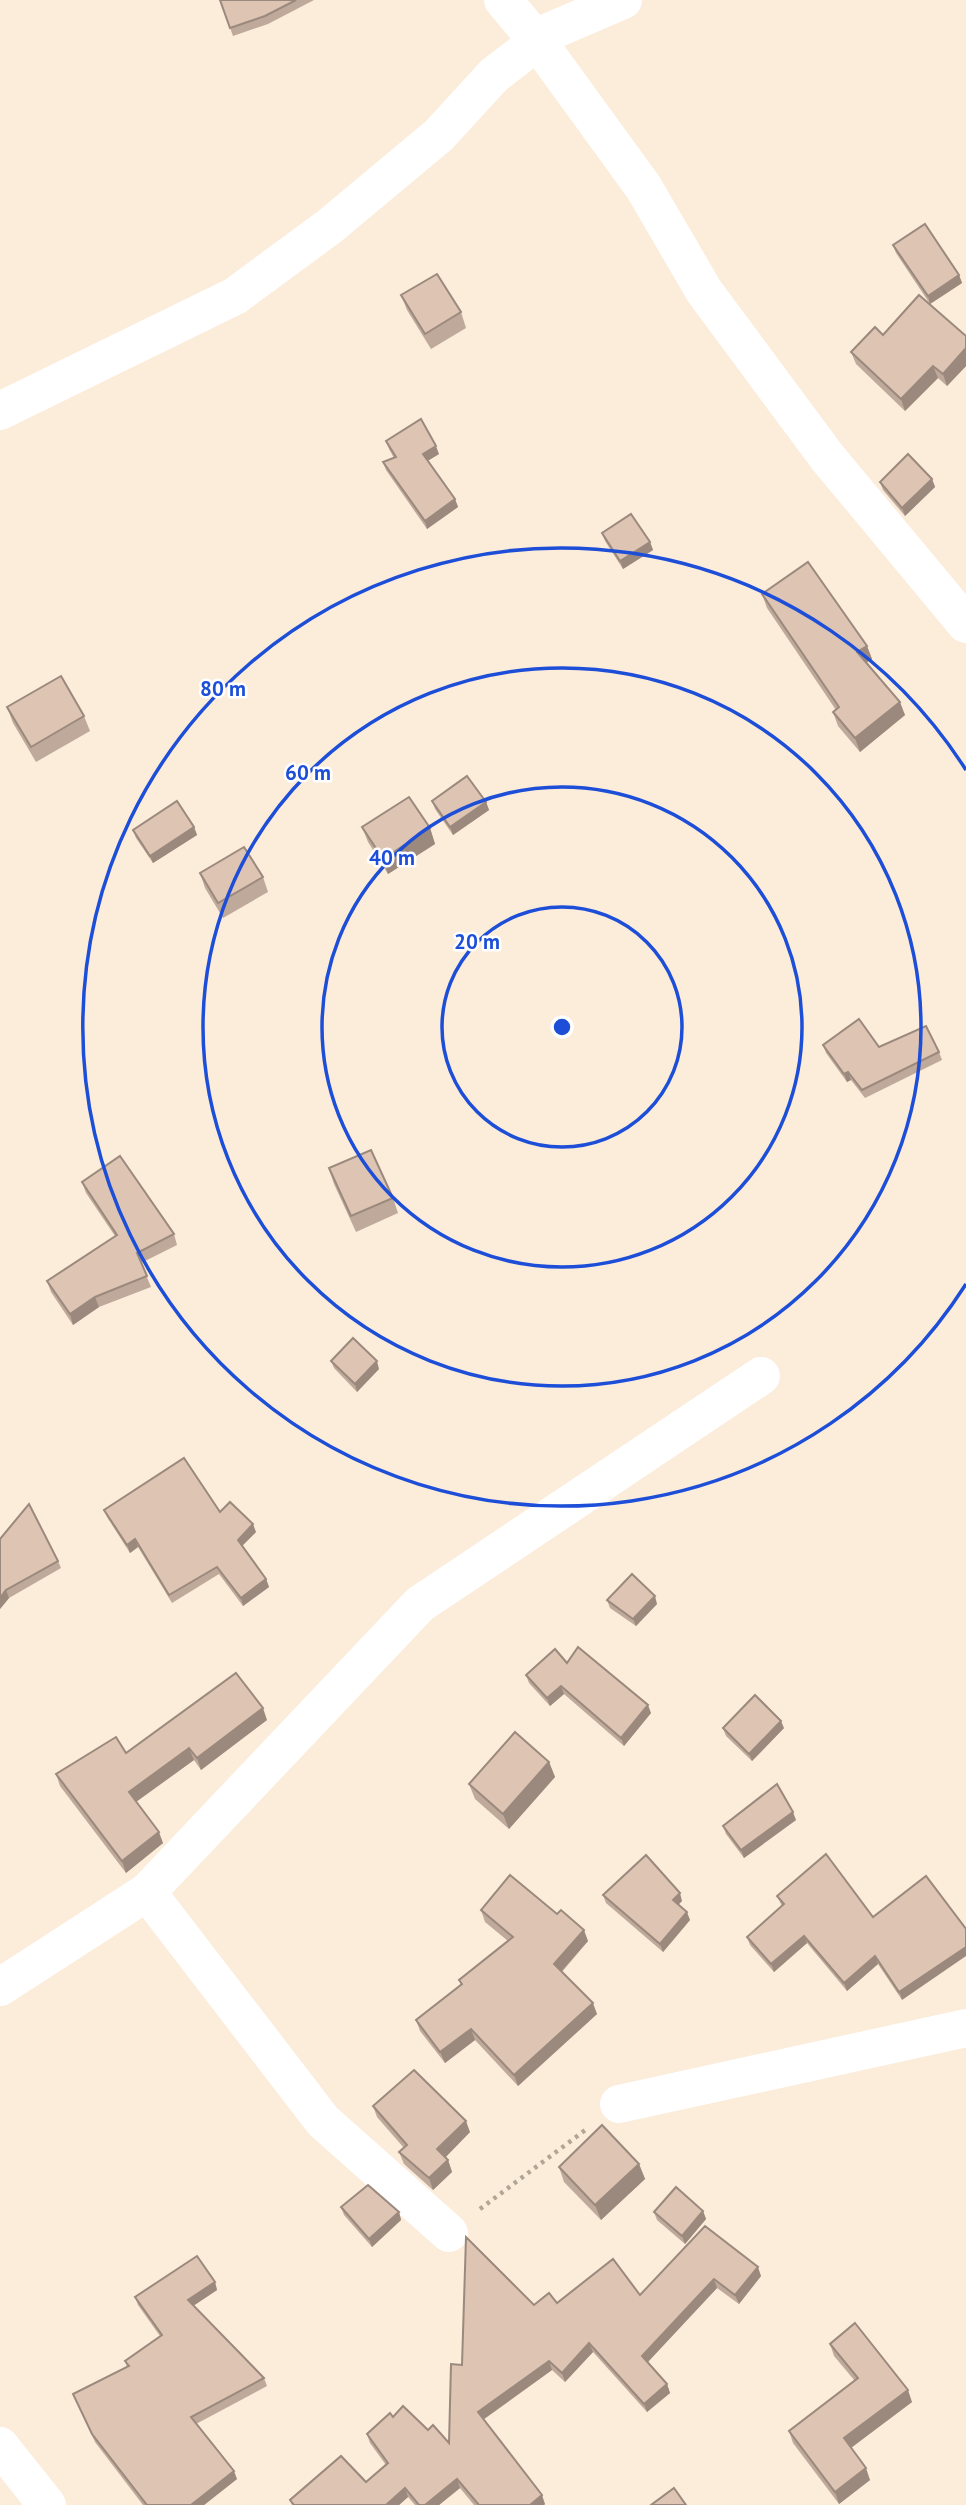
<svg xmlns="http://www.w3.org/2000/svg" width="966" height="2505" font-family="'PT Sans',sans-serif">
<style>
.lines{fill:none;stroke-linecap:round;stroke-linejoin:round}
.path{stroke:#b1a596;stroke-width:4.5;stroke-dasharray:3.5 5;stroke-linecap:butt}
.minor{stroke:#fff;stroke-width:38}
.wall{fill:#bfa99a}
.shaded-wall{fill:#9b897d}
.building{fill:#dec4b3;stroke:#9b897d;stroke-width:2}
.ring{fill:none;stroke:#1d4ed8;stroke-width:3.5}
.centre{fill:#1d4ed8;stroke:#fff;stroke-width:3.5}
.ring-label{font-size:21px;text-anchor:middle;font-weight:bold;fill:#1d4ed8;stroke:#fff;stroke-width:5;stroke-linejoin:round;paint-order:stroke}
</style>
<rect width="100%" height="100%" fill="#fcecda"/>
<g class="lines">
<path class="path" d="M480,2209L588,2128"/>
<g class="minor">
<path d="M503,0L538,42L644,188L704,291L827,457L966,624"/>
<path d="M0,411L235,296L330,226L439,135L494,75L551,31L623,0"/>
<path d="M147,1892L323,2121L449,2233"/>
<path d="M0,1987L147,1892L420,1604L761,1376"/>
<path d="M619,2104L966,2028"/>
<path d="M0,2446L47,2505"/>
</g>
</g>
<g class="wall">
<path d="M220,0H314L268,24L233,36Z"/>
<path d="M893,245L959,275L962,283L930,304L896,253Z"/>
<path d="M401,295L461,312L466,328L431,349L407,310Z"/>
<path d="M883,335L966,336V366L947,386L938,378L905,411L856,364L851,352Z"/>
<path d="M386,441L439,454L427,461L455,499L458,507L427,529L386,470L383,462L394,458L389,449Z"/>
<path d="M932,479L935,487L905,516L883,490L880,482Z"/>
<path d="M602,533L650,542L653,550L623,569L605,541Z"/>
<path d="M762,594L867,646L872,659L867,662L905,715L860,752L838,726L833,712L836,710L767,608Z"/>
<path d="M7,707L84,716L90,731L36,762L13,723Z"/>
<path d="M432,801L486,802L489,810L453,835L435,809Z"/>
<path d="M194,827L197,835L153,863L136,838L133,830Z"/>
<path d="M362,827L430,828L435,844L388,874L368,842Z"/>
<path d="M200,873L263,877L268,892L223,918L205,888Z"/>
<path d="M823,1045L879,1047L939,1052L942,1060L865,1098L851,1080L847,1082L826,1053Z"/>
<path d="M329,1169L393,1198L398,1213L356,1232L334,1184Z"/>
<path d="M82,1182L174,1234L177,1245L141,1263L151,1287L99,1307L73,1325L51,1292L47,1281L115,1236L86,1193Z"/>
<path d="M331,1361L379,1369L357,1392L334,1368Z"/>
<path d="M29,1504L58,1561L61,1568L9,1598L0,1609Z"/>
<path d="M104,1510L220,1512L256,1532L242,1546L266,1579L269,1587L243,1606L219,1574L172,1603L138,1547L130,1553L107,1517Z"/>
<path d="M607,1600L657,1604L636,1626L610,1608Z"/>
<path d="M567,1663L651,1713L624,1746L564,1694L550,1706L529,1683L526,1675Z"/>
<path d="M267,1720L201,1770L194,1760L136,1802L163,1843L126,1873L60,1786L56,1774L126,1753Z"/>
<path d="M723,1728H784L752,1761L726,1736Z"/>
<path d="M549,1762L555,1777L509,1829L475,1799L469,1784Z"/>
<path d="M796,1820L744,1858L726,1834L723,1826Z"/>
<path d="M603,1895L682,1901L678,1905L690,1920L663,1952L606,1903Z"/>
<path d="M777,1896L873,1917L902,2000L878,1964L847,1991L807,1943L774,1972L750,1945L747,1937L782,1906Z"/>
<path d="M481,1910L588,1941L562,1972L597,2014L518,2086L475,2040L445,2063L420,2031L416,2020L461,1985L459,1980L508,1941L485,1922Z"/>
<path d="M373,2106L470,2132L445,2157L448,2160L452,2172L433,2190L404,2164L399,2152L404,2148L377,2117Z"/>
<path d="M639,2164L645,2179L601,2220L564,2182L559,2167Z"/>
<path d="M341,2207L399,2212L401,2220L372,2247L344,2215Z"/>
<path d="M703,2211L706,2219L685,2244L657,2220L654,2212Z"/>
<path d="M705,2226L761,2276L739,2304L717,2288L647,2363L667,2384L670,2393L647,2412L593,2352L565,2382L552,2370L483,2420L545,2504L544,2505H474L460,2488L439,2505H415L408,2497L399,2505H292L290,2500L366,2482L386,2465L370,2443L367,2434L393,2417L428,2430L449,2443L462,2365L534,2305L640,2295Z"/>
<path d="M215,2282L217,2290L193,2306L264,2378L267,2386L196,2424L237,2479L204,2505H143L95,2442L73,2394L127,2367L125,2361L160,2336L138,2305L135,2297Z"/>
<path d="M830,2344L912,2402L851,2448L870,2480L839,2504L793,2443L789,2431L855,2381L834,2356Z"/>
</g>
<g class="shaded-wall">
<path d="M959,275L962,283L930,304L928,296Z"/>
<path d="M966,348V366L947,386L943,374Z"/>
<path d="M933,366L938,378L905,411L901,399Z"/>
<path d="M436,446L439,454L426,462L423,454Z"/>
<path d="M932,479L935,487L905,516L902,508Z"/>
<path d="M455,499L458,507L427,529L425,521Z"/>
<path d="M650,542L653,550L623,569L620,561Z"/>
<path d="M867,646L872,659L862,665L857,652Z"/>
<path d="M900,702L905,715L860,752L855,738Z"/>
<path d="M486,802L489,810L453,835L450,827Z"/>
<path d="M194,827L197,835L153,863L150,856Z"/>
<path d="M430,828L435,844L388,874L383,859Z"/>
<path d="M848,1072L851,1080L847,1082L844,1074Z"/>
<path d="M95,1297L99,1307L73,1325L70,1314Z"/>
<path d="M377,1361L379,1369L357,1392L355,1384Z"/>
<path d="M253,1524L256,1532L240,1548L238,1540Z"/>
<path d="M135,1539L138,1547L130,1553L127,1545Z"/>
<path d="M266,1579L269,1587L243,1606L241,1598Z"/>
<path d="M6,1590L9,1598L0,1609V1598Z"/>
<path d="M655,1596L657,1604L636,1626L633,1619Z"/>
<path d="M561,1686L564,1694L550,1706L547,1698Z"/>
<path d="M648,1705L651,1713L624,1746L621,1738Z"/>
<path d="M263,1708L267,1720L201,1770L197,1758Z"/>
<path d="M781,1721L784,1728L752,1761L749,1754Z"/>
<path d="M189,1748L194,1760L133,1804L129,1792Z"/>
<path d="M549,1762L555,1777L509,1829L503,1814Z"/>
<path d="M793,1812L796,1820L744,1858L741,1850Z"/>
<path d="M159,1832L163,1843L126,1873L122,1861Z"/>
<path d="M680,1893L682,1901L675,1908L673,1900Z"/>
<path d="M687,1912L690,1920L663,1952L660,1944Z"/>
<path d="M584,1930L588,1941L558,1975L554,1964Z"/>
<path d="M804,1936L807,1943L774,1972L771,1964Z"/>
<path d="M966,1947V1956L902,2000L899,1992Z"/>
<path d="M875,1956L878,1964L847,1991L844,1983Z"/>
<path d="M593,2003L597,2014L518,2086L514,2075Z"/>
<path d="M471,2029L475,2040L445,2063L440,2052Z"/>
<path d="M466,2121L470,2132L442,2161L437,2149Z"/>
<path d="M448,2160L452,2172L433,2190L429,2178Z"/>
<path d="M639,2164L645,2179L601,2220L595,2205Z"/>
<path d="M703,2211L706,2219L685,2244L682,2236Z"/>
<path d="M399,2212L401,2220L372,2247L369,2239Z"/>
<path d="M758,2267L761,2276L739,2304L735,2295Z"/>
<path d="M714,2279L717,2288L645,2365L642,2356Z"/>
<path d="M215,2282L217,2290L190,2308L188,2300Z"/>
<path d="M589,2343L593,2352L565,2382L562,2373Z"/>
<path d="M549,2361L552,2370L481,2421L478,2412Z"/>
<path d="M667,2384L670,2393L647,2412L644,2404Z"/>
<path d="M908,2390L912,2402L848,2450L844,2438Z"/>
<path d="M866,2468L870,2480L839,2504L835,2492Z"/>
<path d="M234,2471L237,2479L204,2505H191Z"/>
<path d="M457,2479L460,2488L439,2505H425Z"/>
<path d="M405,2488L408,2497L399,2505H386Z"/>
<path d="M542,2495L545,2504L544,2505H530Z"/>
</g>
<g class="building">
<path d="M220,0H296L265,16L230,28Z"/>
<path d="M925,224L959,275L928,296L893,245Z"/>
<path d="M437,274L461,312L425,334L401,295Z"/>
<path d="M919,295L966,336V348L943,374L933,366L901,399L851,352L875,327L883,335Z"/>
<path d="M421,419L436,446L423,454L455,499L425,521L383,462L396,457L386,441Z"/>
<path d="M908,454L932,479L902,508L880,482Z"/>
<path d="M631,514L650,542L620,561L602,533Z"/>
<path d="M808,562L867,646L857,652L900,702L855,738L833,712L839,707L762,594Z"/>
<path d="M61,676L84,716L31,747L7,707Z"/>
<path d="M467,776L486,802L450,827L432,801Z"/>
<path d="M409,797L430,828L383,859L362,827Z"/>
<path d="M177,801L194,827L150,856L133,830Z"/>
<path d="M244,847L263,877L218,903L200,873Z"/>
<path d="M859,1019L879,1047L926,1026L939,1052L862,1090L848,1072L844,1074L823,1045Z"/>
<path d="M371,1150L393,1198L351,1216L329,1168Z"/>
<path d="M120,1156L174,1234L137,1253L147,1276L95,1297L70,1314L47,1281L117,1235L82,1182Z"/>
<path d="M353,1338L377,1361L355,1384L331,1361Z"/>
<path d="M184,1458L220,1512L230,1502L253,1524L238,1540L266,1579L241,1598L217,1567L169,1595L135,1539L127,1545L104,1510Z"/>
<path d="M29,1504L58,1561L6,1590L0,1598V1539Z"/>
<path d="M632,1574L655,1596L633,1619L607,1600Z"/>
<path d="M578,1647L648,1705L621,1738L561,1686L547,1698L526,1675L555,1649L567,1663Z"/>
<path d="M236,1673L263,1708L197,1758L189,1748L129,1792L159,1832L122,1861L56,1774L116,1737L126,1753Z"/>
<path d="M755,1695L781,1721L749,1754L723,1728Z"/>
<path d="M515,1732L549,1762L503,1814L469,1784Z"/>
<path d="M777,1784L793,1812L741,1850L723,1826Z"/>
<path d="M826,1854L873,1917L926,1876L966,1929V1947L899,1992L875,1956L844,1983L804,1936L771,1964L747,1937L784,1904L777,1896Z"/>
<path d="M646,1855L680,1893L673,1900L687,1912L660,1944L603,1895Z"/>
<path d="M510,1875L557,1914L561,1910L584,1930L554,1964L593,2003L514,2075L471,2029L440,2052L416,2020L462,1984L459,1980L513,1937L481,1910Z"/>
<path d="M414,2070L466,2121L437,2149L448,2160L429,2178L399,2152L407,2145L373,2106Z"/>
<path d="M602,2125L639,2164L595,2205L559,2167Z"/>
<path d="M368,2185L399,2212L369,2239L341,2207Z"/>
<path d="M676,2187L703,2211L682,2236L654,2212Z"/>
<path d="M705,2226L758,2267L735,2295L714,2279L642,2356L667,2384L644,2404L589,2343L562,2373L549,2361L478,2412L542,2495L530,2505H479L457,2479L425,2505H419L405,2488L386,2505H294L290,2500L341,2456L366,2482L388,2463L367,2434L390,2413L393,2417L403,2406L428,2430L433,2425L449,2443L451,2364L462,2365L466,2237L534,2305L549,2293L557,2303L613,2259L640,2295Z"/>
<path d="M197,2256L215,2282L188,2300L264,2378L191,2417L234,2471L191,2505H147L92,2434L73,2394L129,2366L125,2361L162,2335L135,2297Z"/>
<path d="M855,2323L908,2390L844,2438L866,2468L835,2492L789,2431L858,2378L830,2344Z"/>
<path d="M674,2488L686,2505H651Z"/>
</g>
<g class="ring">
<circle cx="562" cy="1027" r="120"/>
<circle cx="562" cy="1027" r="240"/>
<circle cx="562" cy="1027" r="359"/>
<path d="M966 1284A479 479 0 1 1 966 770"/>
</g>
<circle cx="562" cy="1027" r="10" class="centre"/>
<g class="ring-label">
<text x="223" y="696">80 m</text>
<text x="308" y="780">60 m</text>
<text x="392" y="865">40 m</text>
<text x="477" y="949">20 m</text>
</g>
</svg>
